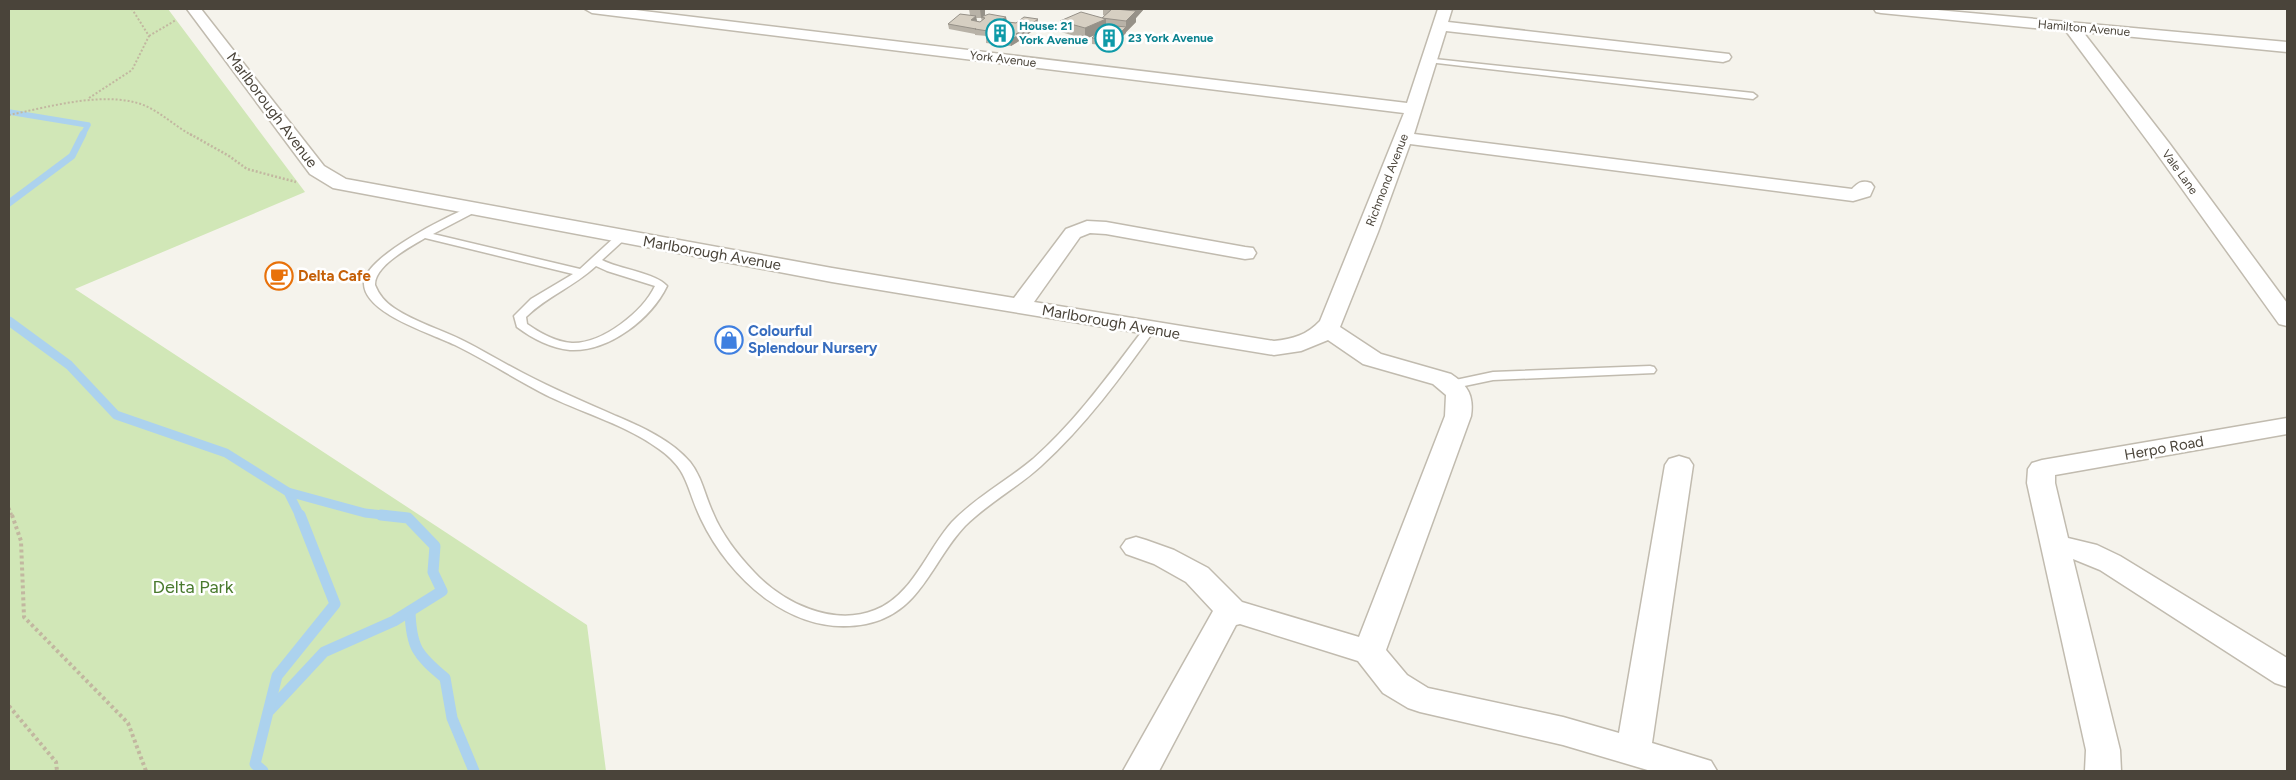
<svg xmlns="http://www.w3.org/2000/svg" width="2296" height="780" font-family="Figtree,sans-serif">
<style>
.green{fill:#d1e7b7}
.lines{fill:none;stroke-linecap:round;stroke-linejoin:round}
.stream-far3{stroke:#acd2ee;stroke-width:5.5}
.stream-far2{stroke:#acd2ee;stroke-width:7}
.stream-far1{stroke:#acd2ee;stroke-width:9}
.stream{stroke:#acd2ee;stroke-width:11}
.lane-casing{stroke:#c1bbaf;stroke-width:3}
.street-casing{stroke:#c1bbaf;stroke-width:3}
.path-far3{stroke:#c2b7a0;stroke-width:2;stroke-dasharray:2 2;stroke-linecap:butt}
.path-far2{stroke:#c2b7a0;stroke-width:2.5;stroke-dasharray:2 2;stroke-linecap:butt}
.path-far1{stroke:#c2b7a0;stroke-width:3;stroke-dasharray:2.5 2.5;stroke-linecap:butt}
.path{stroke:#c2b7a0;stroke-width:4;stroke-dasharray:3 3;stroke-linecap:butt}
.lane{fill:#fff;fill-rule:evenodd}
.street{fill:#fff;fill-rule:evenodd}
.wall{fill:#b8b2a7;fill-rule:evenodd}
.shaded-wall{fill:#969188}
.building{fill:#d6cfc2;stroke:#969188}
.labels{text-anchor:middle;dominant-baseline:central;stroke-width:5;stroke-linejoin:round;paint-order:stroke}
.far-culture-label{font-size:12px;font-weight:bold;fill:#0d838f;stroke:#fff;text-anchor:start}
.far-street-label{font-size:12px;fill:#4a443a;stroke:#fff}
.street-label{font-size:15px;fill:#4a443a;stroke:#fff}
.food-label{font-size:15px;font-weight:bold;fill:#c56008;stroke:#fff;text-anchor:start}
.shop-label{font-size:15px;font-weight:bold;fill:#366cbe;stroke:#fff;text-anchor:start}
.near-park-label{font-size:18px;fill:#497a2e;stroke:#fff}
</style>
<rect width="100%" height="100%" fill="#f5f3ec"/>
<path class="green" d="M9,9H168L305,192L75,289L587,625L606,771H9Z"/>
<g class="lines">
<path class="stream-far3" d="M9,112L88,125L82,136"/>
<path class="stream-far2" d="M9,203L72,156L83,134"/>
<g class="stream-far1">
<path d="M9,321L69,365L116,415L226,453L288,492L300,516"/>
<path d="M288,492L365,513L392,516"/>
</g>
<g class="stream">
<path d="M410,611C411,647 417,655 445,678L452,718L474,771"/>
<path d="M270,710L324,652L394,621L442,591L433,572L435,546L408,518L381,515"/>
<path d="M263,771L255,764L277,676L335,604L300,515"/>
</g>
<g class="lane-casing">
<g id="lane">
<path d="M1425,58L1753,93L1757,96L1753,99L1428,62H1425Z"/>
<path d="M473,206L478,209L477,211L433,234L580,269L617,235L621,234L626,237L625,239L602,260C619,269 656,273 667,286C651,319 609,352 570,350C551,348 533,339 517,327L514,316L531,299L573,274L425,238C410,247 374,266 375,285C379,295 385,302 394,308C416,323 441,329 464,341C484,351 503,363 523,373C553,389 585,402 616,416C642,427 671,440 690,462C702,477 705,496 713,513C722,535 738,555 754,572C783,603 833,627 875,610C912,596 927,550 952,522C976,497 1007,481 1033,459C1077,420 1111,372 1146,326L1150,325L1156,328C1121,377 1085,426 1041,466C1017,488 988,503 965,526C931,562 921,613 866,624C794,638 730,580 701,519C686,488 689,470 659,449C626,425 586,414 550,397C518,381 488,361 455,345C433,334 365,314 364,284C362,258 451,214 473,206ZM596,266L607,271L655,286C643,312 602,344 572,343C556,342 540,333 527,324L526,317C547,296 575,286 596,266Z"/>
<path d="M1650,366L1654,367L1656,370L1654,373L1493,380L1450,389L1444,385L1446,382L1493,372Z"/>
</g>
</g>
<g class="street-casing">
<g id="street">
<path d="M187,9H201L324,166L346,179L832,268L1014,298L1066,229L1087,221L1106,222L1245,247L1253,248L1256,253L1253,258L1245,259L1106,234L1090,233L1080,237L1034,302L1274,341C1293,339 1307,335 1320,321L1404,113L592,13L585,9H627L1407,103L1438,9H1452L1448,22L1729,54L1731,57L1729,60L1723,62L1446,31L1414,134L1852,189C1858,183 1861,180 1871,183L1874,187L1870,196L1853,201L1410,144L1378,232L1340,327L1381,354L1451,374C1468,385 1474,396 1471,416L1386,650L1407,675L1428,688L1563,717L1619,733L1665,465L1669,459L1679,456L1689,459L1693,465L1652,743L1711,761L1717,771H1651L1563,745L1420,712L1408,708L1383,693L1358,661L1240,624L1236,625L1159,771H1123L1213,611L1186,582L1154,564L1126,554L1121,547L1126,540L1136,537L1146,540L1174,550L1208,568L1242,602L1359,637L1445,416L1446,395L1433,384L1363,364L1328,340L1301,351L1274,355L832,282L333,188L310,174Z"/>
<path d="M1874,9H1926L2287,42V52L2083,32L2169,143L2287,303V326L2279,324L2155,151L2066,31L1881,13L1876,12Z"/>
<path d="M2287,418V434L2055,475V483L2068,538L2097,545L2120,556L2287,658V687L2275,683L2100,570L2073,559L2120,750L2121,771H2085L2086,750L2027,483L2028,469L2032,463L2042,460Z"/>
</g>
</g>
<g class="path-far3">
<path d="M149,36L176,20"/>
<path d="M89,98L132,70L149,36L132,9"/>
<path d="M9,115C49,107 112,88 150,108C165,116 178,128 193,136"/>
</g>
<path class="path-far2" d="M190,134L229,156L247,169L296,182"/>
<path class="path-far1" d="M9,508L12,516"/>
<g class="path">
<path d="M12,515L21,541L24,617L128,723L146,771"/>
<path d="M9,706L56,762L57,771"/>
</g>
<use href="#lane" class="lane"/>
<use href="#street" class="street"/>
</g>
<g class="wall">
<path d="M969,9H985V15L983,16L1006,17L1007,22L1038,25L1037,29L1019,39V41L1011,46L986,43V37L987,36L975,35V34L949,29L948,24L970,15ZM976,18H981L982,21L980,22L977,21Z"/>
<path d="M1103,9H1144L1136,18V22L1113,46L1092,44V38L1095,35L1085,39L1061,32L1060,21L1102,18L1105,16L1103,15Z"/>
</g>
<g class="shaded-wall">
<path d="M980,9H985V15L981,18Z"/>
<path d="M1134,9H1144L1136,18V22L1126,32V21L1134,12Z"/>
<path d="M976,16L977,21L971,20Z"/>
<path d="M1006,17L1007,23L1000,21Z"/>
<path d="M1038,19L1037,29L1019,39V41L1011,46L1010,40L1016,34Z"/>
<path d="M1106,19V31L1085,39V28Z"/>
<path d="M1126,27V33L1113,46V40Z"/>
</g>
<g class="building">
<path d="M1112,9H1115L1136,11L1126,21L1102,18Z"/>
<path d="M1081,12L1106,19L1085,28L1060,21Z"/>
<path d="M960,14L976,16L971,20L980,22L985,18L981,17L989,14L1006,17L1000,21L1016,23L1024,17L1038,19L1034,22L1037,23L1016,34L1019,35L1010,40L986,37L994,32L975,29H976L948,24Z"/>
<path d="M1106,25L1126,27L1113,40L1092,38Z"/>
</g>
<defs>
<g id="building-ring" transform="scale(1.4375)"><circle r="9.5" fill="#fff" stroke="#0f9aa8" stroke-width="1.5"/><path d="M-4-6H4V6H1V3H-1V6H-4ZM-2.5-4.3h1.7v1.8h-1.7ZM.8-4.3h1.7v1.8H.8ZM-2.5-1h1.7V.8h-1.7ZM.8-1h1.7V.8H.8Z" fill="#0f9aa8"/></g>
<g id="cafe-ring" transform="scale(1.4375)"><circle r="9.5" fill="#fff" stroke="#e8710a" stroke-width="1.5"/><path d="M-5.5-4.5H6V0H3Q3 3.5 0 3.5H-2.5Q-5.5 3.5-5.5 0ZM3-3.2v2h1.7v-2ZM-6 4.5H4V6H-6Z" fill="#e8710a"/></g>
<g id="shop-ring" transform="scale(1.4375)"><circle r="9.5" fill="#fff" stroke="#3f7fe0" stroke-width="1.5"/><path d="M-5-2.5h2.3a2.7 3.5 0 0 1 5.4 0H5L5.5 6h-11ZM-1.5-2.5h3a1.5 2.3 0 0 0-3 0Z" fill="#3f7fe0"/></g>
</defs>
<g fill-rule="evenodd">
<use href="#building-ring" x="1000" y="33"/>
<use href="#building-ring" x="1109" y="38"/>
<use href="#cafe-ring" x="279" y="276"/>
<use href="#shop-ring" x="729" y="340"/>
</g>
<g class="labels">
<g class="far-culture-label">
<text x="1019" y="26">House: 21<tspan x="1019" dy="14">York Avenue</tspan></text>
<text x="1128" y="38">23 York Avenue</text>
</g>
<g class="far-street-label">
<text transform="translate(2084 28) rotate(5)">Hamilton Avenue</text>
<text transform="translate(1003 59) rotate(7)">York Avenue</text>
<text transform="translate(2180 172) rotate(54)">Vale Lane</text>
<text transform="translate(1387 180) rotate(-69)">Richmond Avenue</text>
</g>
<g class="street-label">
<text transform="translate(272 110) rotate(53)">Marlborough Avenue</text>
<text transform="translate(712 253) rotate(10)">Marlborough Avenue</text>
<text transform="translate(1111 322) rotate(10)">Marlborough Avenue</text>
<text transform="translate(2164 448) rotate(-10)">Herpo Road</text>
</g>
<g class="food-label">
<text x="298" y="276">Delta Cafe</text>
</g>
<g class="shop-label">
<text x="748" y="331">Colourful<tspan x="748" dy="17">Splendour Nursery</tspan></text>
</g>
<g class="near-park-label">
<text x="193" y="587">Delta Park</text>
</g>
</g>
<rect width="2296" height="780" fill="none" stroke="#4a443a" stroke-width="20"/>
</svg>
